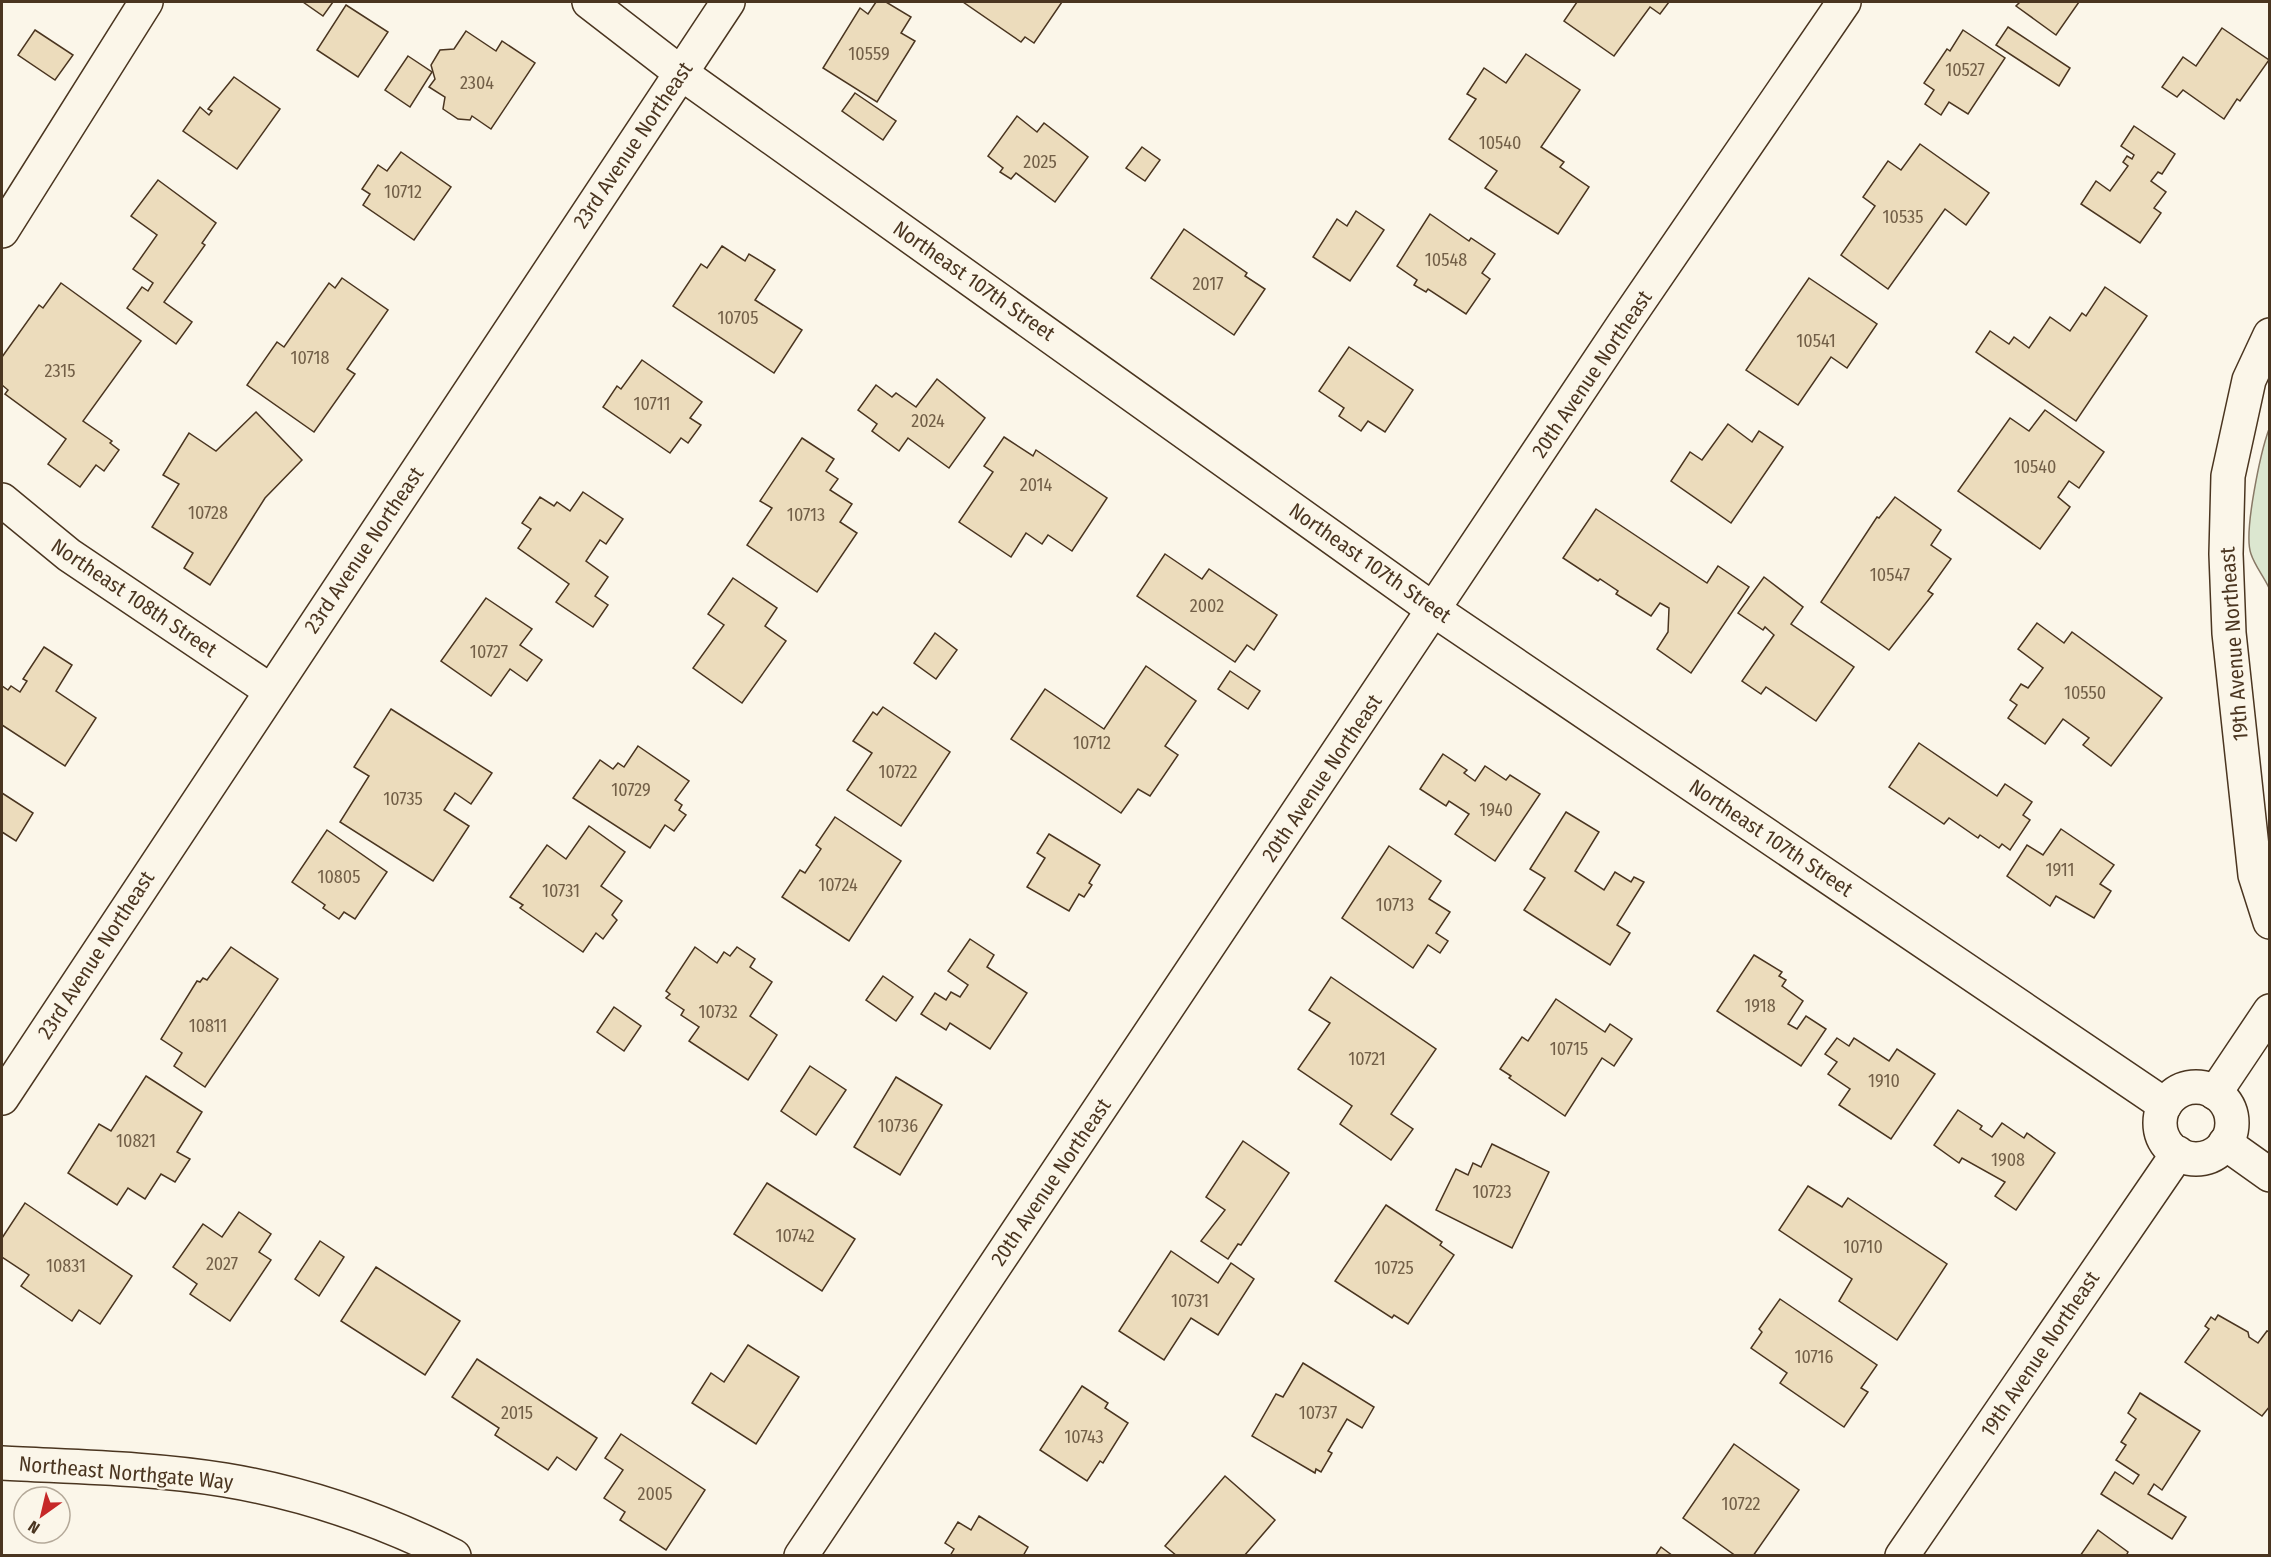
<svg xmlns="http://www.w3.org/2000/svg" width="2271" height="1557" font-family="'Fira Sans Condensed',sans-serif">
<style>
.green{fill:#dce7d0;stroke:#887966;stroke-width:1.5}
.building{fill:#ecdcbc;stroke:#4a3520;stroke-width:1.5}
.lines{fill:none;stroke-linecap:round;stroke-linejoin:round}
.street-casing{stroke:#4a3520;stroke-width:36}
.primary-casing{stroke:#4a3520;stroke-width:36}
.street{stroke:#fbf6e9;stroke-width:33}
.primary{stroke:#fbf6e9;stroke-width:33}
.labels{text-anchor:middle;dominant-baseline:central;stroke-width:4.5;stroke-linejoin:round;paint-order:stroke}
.number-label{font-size:18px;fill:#725f47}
.street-label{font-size:21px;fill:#4a3520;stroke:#fbf6e9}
</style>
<rect width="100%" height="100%" fill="#fbf6e9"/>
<path class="green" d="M2269,429V588C2264,577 2255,566 2251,554C2243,533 2261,451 2269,429Z"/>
<g class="building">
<path d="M303,2H333L323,16Z"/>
<path d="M876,2H886L911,17L901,33L915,41L877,102L823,68L860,8L868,14Z"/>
<path d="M963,2H1062L1034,43L1025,37L1021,42Z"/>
<path d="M1577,2H1669L1660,14L1650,7L1614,56L1564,21Z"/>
<path d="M2020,2H2079L2056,35L2016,6Z"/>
<path d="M346,5L388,32L358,77L317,50Z"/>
<path d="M2008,27L2070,68L2059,86L1996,45Z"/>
<path d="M2222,28L2269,60L2240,101L2237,99L2224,119L2183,90L2177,97L2162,87L2183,57L2196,66Z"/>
<path d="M35,30L73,55L55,80L18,55Z"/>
<path d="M1963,30L2005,58L1968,114L1949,102L1941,115L1925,104L1934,90L1924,83L1947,49L1950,51Z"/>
<path d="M466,31L496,51L502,41L535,63L491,129L472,116L470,120L458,119L443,109L445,97L429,87L435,79L431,65L440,50L454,49Z"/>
<path d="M1526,54L1580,90L1541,147L1564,162L1560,167L1589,187L1558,234L1485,188L1497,171L1449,139L1476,99L1467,94L1484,68L1506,83Z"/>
<path d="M408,56L432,72L410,107L385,90Z"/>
<path d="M234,77L280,109L237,169L183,131L200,107L209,115L212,111L208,109Z"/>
<path d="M855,93L896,121L883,140L842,111Z"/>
<path d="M1017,116L1037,132L1044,123L1088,157L1055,202L1016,173L1011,179L1000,172L1003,168L988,156Z"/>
<path d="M2134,126L2175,154L2162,174L2158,172L2151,181L2166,192L2154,208L2161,213L2140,243L2081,204L2096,181L2110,191L2128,166L2123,162L2127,156L2132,159L2134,155L2121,146Z"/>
<path d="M1920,144L1989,193L1966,225L1945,209L1888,289L1841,255L1875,206L1863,197L1888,161L1901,170Z"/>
<path d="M1142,147L1160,160L1145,181L1126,168Z"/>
<path d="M401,152L451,187L414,240L363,205L370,194L362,189L378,165L387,171Z"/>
<path d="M158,180L216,223L202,243L205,245L164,302L192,322L176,344L127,308L142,287L148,291L153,283L133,269L157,235L131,216Z"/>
<path d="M1356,211L1384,230L1350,281L1313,257L1337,219L1347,226Z"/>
<path d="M1430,214L1469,241L1471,238L1495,254L1482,273L1490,279L1466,314L1428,289L1426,292L1414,285L1417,280L1397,266Z"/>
<path d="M1184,229L1247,273L1245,276L1265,289L1234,335L1151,278Z"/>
<path d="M722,246L745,261L749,254L775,270L755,300L802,330L774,373L673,306L701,264L707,268Z"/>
<path d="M342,278L388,310L347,369L355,374L314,432L247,385L277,342L284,347L329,283L335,288Z"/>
<path d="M1809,278L1877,324L1847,368L1831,357L1798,405L1746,370Z"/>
<path d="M61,283L141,341L83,421L112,441L110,443L119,450L104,471L96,465L80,487L48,464L66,439L5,394L8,390L2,385V357L39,305L43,308Z"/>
<path d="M2105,287L2147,316L2076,421L1976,352L1990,331L2009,344L2014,337L2029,348L2050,317L2070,331L2082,313L2086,316Z"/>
<path d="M1349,347L1413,390L1385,432L1368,421L1361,431L1339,416L1344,408L1319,391Z"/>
<path d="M642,360L702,402L690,418L701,425L688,443L681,438L670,453L603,407L617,386L621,389Z"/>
<path d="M937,379L985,418L949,468L908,438L899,451L872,431L877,424L858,410L876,385L892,397L896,393L916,407Z"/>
<path d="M2045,410L2104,452L2079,488L2069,481L2058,497L2070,507L2040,549L1958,491L2010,418L2029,431Z"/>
<path d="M256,412L302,460L265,498L210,585L184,568L193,553L152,527L179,484L163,475L189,433L216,451Z"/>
<path d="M1728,424L1752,442L1759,431L1783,447L1731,523L1671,481L1690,452L1702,460Z"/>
<path d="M1004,437L1033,456L1036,450L1107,498L1072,551L1048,535L1042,544L1026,533L1011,557L959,522L993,472L984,466Z"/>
<path d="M802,438L834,459L826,471L838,479L830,490L852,504L840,522L857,533L817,592L747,545L772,508L760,501Z"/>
<path d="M583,492L623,519L606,544L600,540L586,561L608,577L595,596L608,605L593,627L556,602L569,584L518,548L531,529L522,523L540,497L554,506L557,502L570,511Z"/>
<path d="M1895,497L1941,530L1931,545L1951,559L1928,591L1933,594L1889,650L1821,602L1877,517L1879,518Z"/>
<path d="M1596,509L1707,583L1718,566L1749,587L1691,673L1657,649L1668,632L1669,608L1660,603L1651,616L1616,594L1618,591L1600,579L1598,581L1563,558Z"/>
<path d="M1165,554L1202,579L1209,569L1277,615L1254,650L1247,645L1235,662L1137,596Z"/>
<path d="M1764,577L1803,607L1791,624L1854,667L1816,721L1766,687L1761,694L1742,681L1774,635L1765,627L1763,630L1738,613Z"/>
<path d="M733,578L777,608L765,626L786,641L742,703L693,668L724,625L708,614Z"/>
<path d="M486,598L532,629L520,645L542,660L527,681L510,669L491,696L441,661Z"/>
<path d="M2037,623L2064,643L2072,632L2162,698L2111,766L2083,745L2089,738L2063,719L2045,744L2008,718L2017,705L2010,700L2021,684L2028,688L2043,668L2018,649Z"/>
<path d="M935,633L957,650L936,679L914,663Z"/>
<path d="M44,647L72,665L56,691L96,718L65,766L2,725V686L8,690L11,686L20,692L27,681L23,679Z"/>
<path d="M1146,666L1196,701L1165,746L1178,755L1150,796L1138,789L1121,813L1011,739L1045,689L1104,729Z"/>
<path d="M1230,671L1260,691L1248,709L1218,689Z"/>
<path d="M883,707L950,752L901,826L847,790L872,753L853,741L873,712L877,715Z"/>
<path d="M391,709L492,773L471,804L455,793L444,810L469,826L433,881L340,822L369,776L354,767Z"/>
<path d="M1919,743L1997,796L2005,784L2032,802L2023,815L2030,820L2010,850L2002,844L1999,848L1980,835L1978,838L1949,818L1944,824L1889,787Z"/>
<path d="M638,746L689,781L675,800L682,805L679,810L686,815L674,831L665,825L650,848L573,798L600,760L613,769L618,763L624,767Z"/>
<path d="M1443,754L1467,770L1464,773L1475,781L1485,766L1506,780L1510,775L1540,794L1495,861L1455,834L1469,814L1449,801L1446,806L1420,789Z"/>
<path d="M2,793L33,813L16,841L2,832Z"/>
<path d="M1566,812L1599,832L1575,871L1604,890L1615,872L1631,882L1634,877L1644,882L1617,925L1630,933L1610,965L1524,910L1545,878L1530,869Z"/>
<path d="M835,817L901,861L849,941L782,897L800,870L805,873L821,849L816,845Z"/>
<path d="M589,826L625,852L601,886L622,901L612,915L617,920L603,939L596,933L583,952L520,908L523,905L510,897L547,845L566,859Z"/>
<path d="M2061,829L2114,865L2100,884L2111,891L2094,918L2056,896L2050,906L2007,876L2027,845L2043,855Z"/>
<path d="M327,830L387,872L355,919L344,912L339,919L323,908L325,905L292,882Z"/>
<path d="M1049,834L1100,865L1089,883L1092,885L1084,897L1079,894L1069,911L1027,887L1045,858L1037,853Z"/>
<path d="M1389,846L1441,881L1429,899L1450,912L1436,933L1448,941L1440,953L1428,945L1413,968L1342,918Z"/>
<path d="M970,939L994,955L987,967L1027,993L990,1049L950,1023L946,1030L921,1014L935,993L946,1000L951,992L960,997L968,985L948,971Z"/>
<path d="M231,947L278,979L205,1087L174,1066L182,1053L161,1039L197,981L200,982L203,978L207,980Z"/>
<path d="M695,947L717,963L724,952L730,956L737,947L755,959L750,967L772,982L750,1016L777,1035L748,1080L689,1041L699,1027L681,1015L684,1010L666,998L670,994L666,991Z"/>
<path d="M1754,955L1782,972L1779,976L1786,980L1782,986L1803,1001L1788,1024L1797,1029L1806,1016L1826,1029L1801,1066L1717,1011Z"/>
<path d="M883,976L913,997L896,1021L866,1000Z"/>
<path d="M1331,977L1436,1049L1391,1114L1413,1129L1391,1160L1340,1124L1352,1106L1298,1069L1330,1023L1309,1010Z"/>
<path d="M1556,999L1605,1032L1610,1024L1632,1039L1614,1066L1602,1058L1565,1116L1509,1078L1511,1076L1500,1069L1522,1037L1528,1041Z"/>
<path d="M614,1007L641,1026L624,1051L597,1032Z"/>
<path d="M1837,1038L1849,1046L1854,1038L1889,1061L1897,1049L1935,1074L1891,1139L1839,1105L1850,1089L1828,1074L1837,1062L1825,1054Z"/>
<path d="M810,1066L846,1090L816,1135L781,1111Z"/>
<path d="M146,1076L202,1112L177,1152L190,1159L175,1182L161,1174L145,1199L128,1188L117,1205L68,1173L99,1124L111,1131Z"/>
<path d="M896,1077L942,1105L900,1175L854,1147Z"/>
<path d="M1958,1110L1982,1126L1980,1129L1992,1137L2002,1123L2024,1138L2027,1133L2055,1153L2016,1210L1995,1196L2005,1182L1962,1158L1959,1163L1934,1145Z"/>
<path d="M1243,1141L1289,1173L1241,1245L1238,1244L1228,1259L1201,1241L1225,1210L1206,1197Z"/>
<path d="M1492,1144L1549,1172L1512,1248L1436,1210L1456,1169L1468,1175L1473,1163L1481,1167Z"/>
<path d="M767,1183L855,1239L822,1291L734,1234Z"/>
<path d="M1808,1186L1842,1207L1848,1198L1947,1264L1897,1340L1839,1301L1852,1279L1779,1230Z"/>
<path d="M25,1203L132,1276L100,1324L79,1310L72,1321L21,1286L29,1275L2,1257V1238Z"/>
<path d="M1386,1205L1442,1242L1440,1245L1454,1255L1408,1324L1394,1315L1392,1318L1335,1281Z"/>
<path d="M239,1212L271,1234L259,1252L271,1260L230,1321L190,1294L197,1284L173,1267L203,1224L222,1237Z"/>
<path d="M320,1241L344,1257L319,1296L295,1279Z"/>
<path d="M1171,1251L1218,1283L1231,1263L1254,1279L1218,1335L1191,1318L1164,1360L1119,1331Z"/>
<path d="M376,1267L460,1321L425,1375L341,1321Z"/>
<path d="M1780,1299L1877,1365L1861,1388L1868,1392L1844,1427L1780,1383L1787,1373L1751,1348L1762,1332L1759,1329Z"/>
<path d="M2218,1315L2248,1332L2249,1337L2258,1343L2267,1331L2270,1332V1406L2262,1416L2185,1362L2209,1329L2205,1326L2211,1317L2215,1320Z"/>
<path d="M748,1345L799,1377L756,1444L692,1403L711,1373L724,1382Z"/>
<path d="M477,1359L597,1438L576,1470L557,1457L548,1470L495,1435L499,1428L452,1397Z"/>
<path d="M1303,1363L1374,1407L1362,1428L1347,1419L1328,1451L1332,1453L1321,1472L1316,1469L1315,1473L1252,1436L1276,1394L1283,1397Z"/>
<path d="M1082,1386L1108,1403L1105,1408L1128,1423L1103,1463L1100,1461L1087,1481L1040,1450Z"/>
<path d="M2140,1393L2200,1431L2162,1490L2154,1484L2148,1494L2186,1517L2172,1539L2101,1494L2115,1472L2133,1484L2139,1475L2116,1460L2126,1445L2121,1442L2136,1419L2128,1413Z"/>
<path d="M621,1434L705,1490L666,1550L620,1520L625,1512L604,1498L623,1470L605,1458Z"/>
<path d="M1734,1444L1799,1490L1753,1556H1736L1683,1518Z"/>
<path d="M1225,1476L1275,1520L1244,1556H1177L1165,1546Z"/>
<path d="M979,1516L1028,1547L1023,1556H950L954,1549L945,1543L958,1522L971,1530Z"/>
<path d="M2098,1530L2128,1552L2126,1556H2080Z"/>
<path d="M1661,1547L1673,1556H1655Z"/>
</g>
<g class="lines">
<g class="street-casing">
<g id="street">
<path d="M589,2L681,73L1434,610L2165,1105"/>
<path d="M2,231L146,2"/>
<path d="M2270,335L2249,380L2228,476L2226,554L2229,633L2255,875L2270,922"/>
<path d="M2,500L69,555L271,691"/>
<circle cx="2196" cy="1123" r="36"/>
<path d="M2215,1093L2270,1011"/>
<path d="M2,1098L728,2"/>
<path d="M2225,1143L2270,1175"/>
<path d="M801,1556L1625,322L1844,2"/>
<path d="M1902,1556L2178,1153"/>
</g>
</g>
<g class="primary-casing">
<path id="primary" d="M2,1463C76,1467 151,1468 225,1480C304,1493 382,1520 454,1556"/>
</g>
<use href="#street" class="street"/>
<use href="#primary" class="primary"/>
</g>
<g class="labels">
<g class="number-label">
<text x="869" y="54">10559</text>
<text x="1965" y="70">10527</text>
<text x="477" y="83">2304</text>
<text x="1500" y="143">10540</text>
<text x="1040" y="162">2025</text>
<text x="403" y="192">10712</text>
<text x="1903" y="217">10535</text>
<text x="1446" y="260">10548</text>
<text x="1208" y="284">2017</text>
<text x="738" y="318">10705</text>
<text x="1816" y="341">10541</text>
<text x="310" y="358">10718</text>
<text x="60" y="371">2315</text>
<text x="652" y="404">10711</text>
<text x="928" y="421">2024</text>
<text x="2035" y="467">10540</text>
<text x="1036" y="485">2014</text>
<text x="208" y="513">10728</text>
<text x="806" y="515">10713</text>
<text x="1890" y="575">10547</text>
<text x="1207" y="606">2002</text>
<text x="489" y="652">10727</text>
<text x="2085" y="693">10550</text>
<text x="1092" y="743">10712</text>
<text x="898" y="772">10722</text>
<text x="631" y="790">10729</text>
<text x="403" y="799">10735</text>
<text x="1496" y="810">1940</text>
<text x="2060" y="870">1911</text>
<text x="339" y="877">10805</text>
<text x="838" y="885">10724</text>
<text x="561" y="891">10731</text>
<text x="1395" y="905">10713</text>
<text x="1760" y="1006">1918</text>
<text x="718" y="1012">10732</text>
<text x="208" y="1026">10811</text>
<text x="1569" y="1049">10715</text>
<text x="1367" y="1059">10721</text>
<text x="1884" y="1081">1910</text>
<text x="898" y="1126">10736</text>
<text x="136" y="1141">10821</text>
<text x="2008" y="1160">1908</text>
<text x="1492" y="1192">10723</text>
<text x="795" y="1236">10742</text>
<text x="1863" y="1247">10710</text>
<text x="222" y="1264">2027</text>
<text x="66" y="1266">10831</text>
<text x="1394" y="1268">10725</text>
<text x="1190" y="1301">10731</text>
<text x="1814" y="1357">10716</text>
<text x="517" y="1413">2015</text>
<text x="1318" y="1413">10737</text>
<text x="1084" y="1437">10743</text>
<text x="655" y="1494">2005</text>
<text x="1741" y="1504">10722</text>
</g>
<g class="street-label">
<text transform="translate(633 145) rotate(-56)">23rd Avenue Northeast</text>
<text transform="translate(974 281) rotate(35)">Northeast 107th Street</text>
<text transform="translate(1592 374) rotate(-56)">20th Avenue Northeast</text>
<text transform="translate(364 550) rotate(-56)">23rd Avenue Northeast</text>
<text transform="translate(1370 563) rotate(35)">Northeast 107th Street</text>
<text transform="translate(134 598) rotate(34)">Northeast 108th Street</text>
<text transform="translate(2234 644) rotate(-94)">19th Avenue Northeast</text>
<text transform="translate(1322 778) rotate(-56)">20th Avenue Northeast</text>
<text transform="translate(1771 838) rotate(34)">Northeast 107th Street</text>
<text transform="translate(96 955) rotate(-57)">23rd Avenue Northeast</text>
<text transform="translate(1051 1182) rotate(-56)">20th Avenue Northeast</text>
<text transform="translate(2040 1354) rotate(-56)">19th Avenue Northeast</text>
<text transform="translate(126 1473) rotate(5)">Northeast Northgate Way</text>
</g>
</g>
<rect width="2271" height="1557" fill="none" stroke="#4a3520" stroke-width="6"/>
<g transform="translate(42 1515) rotate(214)"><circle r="28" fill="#fbf6e9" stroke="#b4a999" stroke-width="1.5"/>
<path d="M0-4.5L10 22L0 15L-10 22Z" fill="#c62828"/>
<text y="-9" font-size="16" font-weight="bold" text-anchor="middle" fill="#4a3520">N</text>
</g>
</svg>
